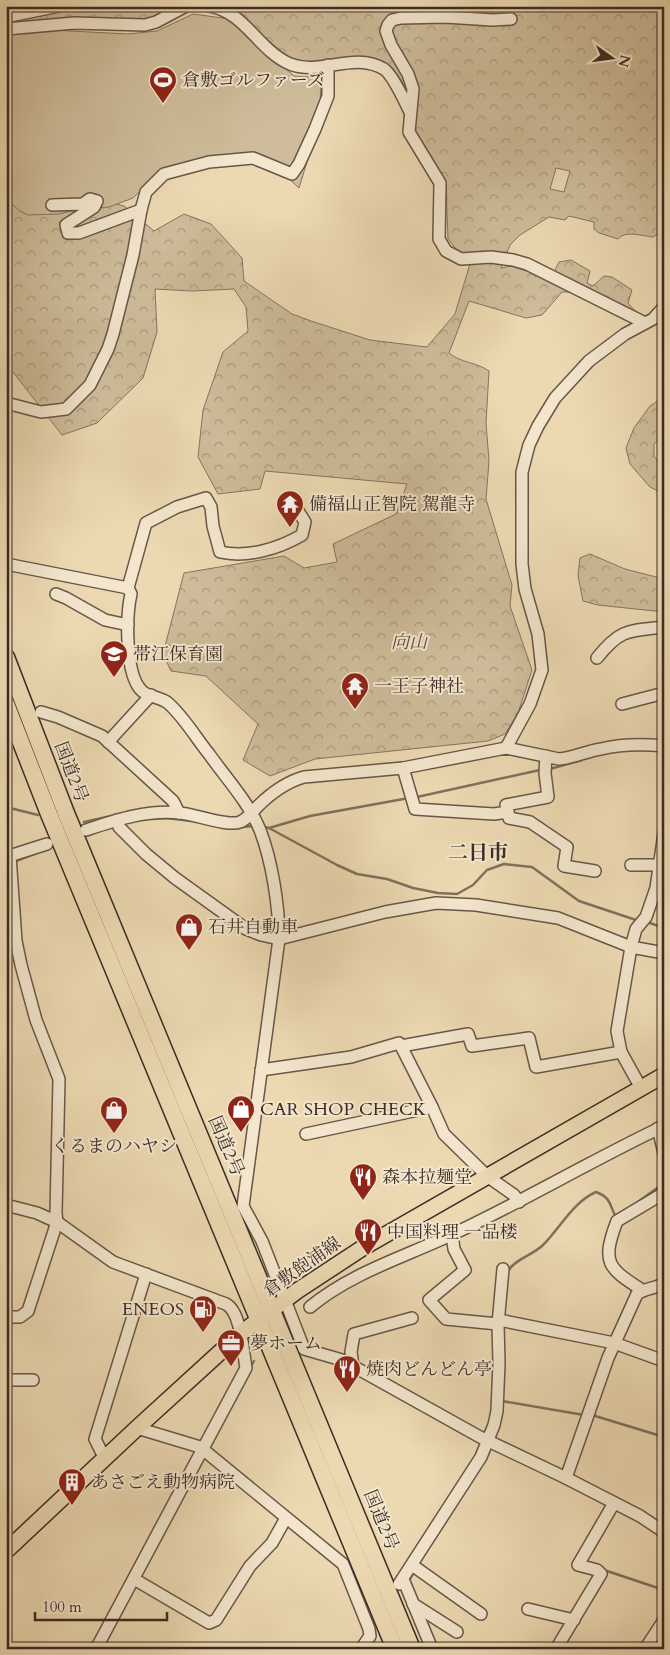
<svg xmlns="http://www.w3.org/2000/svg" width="670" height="1655" font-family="Cardo,'Noto Serif JP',serif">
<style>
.forest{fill:url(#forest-crowns);stroke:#847460;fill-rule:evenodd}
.garden{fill:#cebc9a;stroke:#847460}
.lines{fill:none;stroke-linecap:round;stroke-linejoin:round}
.stream{stroke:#81705d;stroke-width:2.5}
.minor-casing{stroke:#675749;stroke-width:14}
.major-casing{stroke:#3b2c26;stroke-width:18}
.highway-casing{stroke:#3b2c26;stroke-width:19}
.minor{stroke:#f3e6cd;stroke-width:11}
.major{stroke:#ecd9b2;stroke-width:15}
.highway{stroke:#ecd9b2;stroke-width:16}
.labels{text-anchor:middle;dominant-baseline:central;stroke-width:4;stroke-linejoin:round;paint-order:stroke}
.poi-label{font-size:18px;fill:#3b2c26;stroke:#f3e6cd;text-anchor:start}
.park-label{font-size:18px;font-style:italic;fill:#58493d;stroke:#f3e6cd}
.street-label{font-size:18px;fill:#3b2c26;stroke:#f3e6cd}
.quarter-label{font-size:20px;font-weight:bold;fill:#3b2c26;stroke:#f3e6cd}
</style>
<defs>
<pattern id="forest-crowns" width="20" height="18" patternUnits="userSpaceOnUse" patternTransform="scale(1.25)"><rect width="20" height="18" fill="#cebc9a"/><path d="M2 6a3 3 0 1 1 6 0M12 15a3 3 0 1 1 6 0" fill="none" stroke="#a8997d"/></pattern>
</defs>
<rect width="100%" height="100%" fill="#ecd9b2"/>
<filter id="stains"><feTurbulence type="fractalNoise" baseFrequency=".004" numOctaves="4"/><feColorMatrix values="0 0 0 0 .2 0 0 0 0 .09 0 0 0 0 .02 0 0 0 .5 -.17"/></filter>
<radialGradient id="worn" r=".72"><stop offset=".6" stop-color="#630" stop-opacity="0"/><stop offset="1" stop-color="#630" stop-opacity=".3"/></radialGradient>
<g class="forest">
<path d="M6,6H182L155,19L6,25V22L13,19L6,14Z"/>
<path d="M221,6H664V232L662,231L653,237C642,236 625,230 618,239L599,233L594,229V222L569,216L565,220L549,217L520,235L510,245L501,268L511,266L540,275L554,272L559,262L571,260L590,271L587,283L593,286L604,276L612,277L632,290L628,303L637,313V317L571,292H562L542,315L526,318L469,301L449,353C461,363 476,362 489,371L486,423L489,461L486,499L512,585L510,606L532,670L518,713L505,734L488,741L315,759L270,776L243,760L258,724L206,676L171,671L163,654L184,573L284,556L304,568L337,562L333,544L396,514L407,484L265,471L260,489L218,494L198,457L203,410L223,352L248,331L246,307L234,289L192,291L155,289L157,332L143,378L97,423L62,435L6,363V196L107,202L124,206L154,231L184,214L211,224L242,258L244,281L292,314L311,321L370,340L427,347L455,314L472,257L457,250L448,239L446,185L413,131L389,69L307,62L288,57L242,18ZM556,168L570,171L564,192L550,189Z"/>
<path d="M664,397V435L654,444V456L664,470V494L650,487L630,464L626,448L634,428L650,406Z"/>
<path d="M590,554L625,569L664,579V612L598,605L583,601L578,576L580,558Z"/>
</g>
<path class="garden" d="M193,14L230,19L294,76L314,77L321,84L319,123L299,188L271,162L255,155L163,168L133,198L109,207L79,209L59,214L28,215L20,211L6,199V34L11,35L33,29L128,34L157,31Z"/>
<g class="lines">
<g class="stream">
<path d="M550,769L582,760"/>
<path d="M417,797L540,770"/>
<path d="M6,807L38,815"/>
<path d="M152,819L166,818L192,821"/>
<path d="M84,822L111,816"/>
<path d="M242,827L253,826"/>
<path d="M264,827L269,828L337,865L357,874L387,879L413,888L438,893L457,894L473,885L487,870L504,864L532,867L579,901L636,920"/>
<path d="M269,828L310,816L409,798"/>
<path d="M89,835L96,832"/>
<path d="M16,861L37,853"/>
<path d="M647,922L664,928"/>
<path d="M518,1195L588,1158"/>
<path d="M631,1207L664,1183"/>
<path d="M508,1271C515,1259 533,1255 543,1245C560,1228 573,1202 596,1192C612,1198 609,1205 616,1217"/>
<path d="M250,1368L254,1361"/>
<path d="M502,1399V1401L584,1415"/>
<path d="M592,1415L664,1437"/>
<path d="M604,1570L664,1590"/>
<path d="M408,1582L414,1572"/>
</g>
<g class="minor-casing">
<g id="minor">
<path d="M210,6C245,12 259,51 290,64C321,76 353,51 384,69C393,75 405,102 410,112"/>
<path d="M6,15L10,16L59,6"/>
<path d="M511,19L493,20L445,17L401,18L392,20L388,25L386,31L391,45L408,74L413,89L409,132L440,183L439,239L446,251L461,259L491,257L513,260L527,264L645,323"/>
<path d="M6,29L74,23L145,25L156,22L186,6"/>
<path d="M141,210L146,192L164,174L209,162L253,158L292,174L299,164L315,129L328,96V65"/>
<path d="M6,403L41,412L66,409L90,385L108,349L113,334L133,255L141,210L79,233H68L66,225L94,207L97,201L90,199L83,204L52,205"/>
<path d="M298,511L305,522L302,535C278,549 247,558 220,552L213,526L211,507L206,498L177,507L146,523L128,588L131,594C126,616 125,673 141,690C147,697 161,697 168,703C184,717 196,738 209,754C226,778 249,803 260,830C272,861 279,906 279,939L243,1206L262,1241L304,1349L342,1360L480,1437L566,1478L640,1516L664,1532"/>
<path d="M6,564L128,588"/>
<path d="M56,594L66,598L105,620L128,625"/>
<path d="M597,658C620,629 628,631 664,627"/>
<path d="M622,704L664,693"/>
<path d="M41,712L58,717L102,736L173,801L179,813"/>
<path d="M108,742L151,695"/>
<path d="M506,748L530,704L542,670L538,634L525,589L522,564V472L529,445L538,426L555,398L589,361L625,334L653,319L664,307"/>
<path d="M403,768L415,809L494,814L508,812L506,805L548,797L545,773L546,756"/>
<path d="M508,812L509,818L530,822L567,847L564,866L595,871"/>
<path d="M117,820L119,827L146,854L175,878L246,929L261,935L279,939L385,912L436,903L476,905L558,918L631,947L664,953"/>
<path d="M86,830C116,820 148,809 180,813C194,814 228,827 240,822C247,819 252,813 257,807C270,794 286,782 304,777L403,768L506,748L559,759C573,758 587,751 601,749C622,744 642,744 664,746"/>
<path d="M6,857L47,844"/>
<path d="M631,865H658"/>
<path d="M401,1046L432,1107L444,1134L487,1176L514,1195L519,1202"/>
<path d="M261,1070L351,1057L399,1043L401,1046L468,1034L472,1046L529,1038L536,1067L621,1052"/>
<path d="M641,1088L621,1052L617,1031L631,947L636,929L646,917L656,888L664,833"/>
<path d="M658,1128L664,1153"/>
<path d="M306,1134L432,1107"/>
<path d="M6,1205L37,1213L57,1222L113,1262L226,1304C241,1312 243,1351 246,1368L96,1649"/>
<path d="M452,1235L454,1249L465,1270L429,1300L446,1319L498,1324"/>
<path d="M642,1290C608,1268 601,1263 617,1221L664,1193"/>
<path d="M310,1307C351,1273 404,1257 451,1235C524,1201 592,1160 664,1126"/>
<path d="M6,1317H20L28,1311L57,1222L56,1213L59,1079L36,1020L21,965L16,941L10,856"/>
<path d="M499,1320L614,1343L664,1361"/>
<path d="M353,1366L351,1352L354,1334L412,1318"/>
<path d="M6,1380H33"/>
<path d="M137,1428L200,1447L343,1564L369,1629L370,1636L361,1649"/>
<path d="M105,1459L95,1439L146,1274"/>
<path d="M566,1478L608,1358L637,1294C645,1288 655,1289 664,1283"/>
<path d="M412,1565L481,1614"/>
<path d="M134,1579L209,1623L216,1620L250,1566L272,1543L286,1518"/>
<path d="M403,1579L432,1649"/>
<path d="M399,1584L481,1457L494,1425L497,1411L499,1363L498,1324L503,1269"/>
<path d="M413,1604L457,1632"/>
<path d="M528,1609L574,1620"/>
<path d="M556,1649L601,1574L597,1570L578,1565L614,1503"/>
<path d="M645,1649L664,1620"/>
</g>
</g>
<g class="major-casing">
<path id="major" d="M6,1551L137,1428L240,1334L297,1291L364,1247L664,1075"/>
</g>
<g class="highway-casing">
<g id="highway">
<path d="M6,657L66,813L412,1649"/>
<path d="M6,704L49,814L395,1649"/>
</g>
</g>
<use href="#minor" class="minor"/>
<use href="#major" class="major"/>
<use href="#highway" class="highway"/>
</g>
<defs>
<g id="stadium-pin" transform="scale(1.4375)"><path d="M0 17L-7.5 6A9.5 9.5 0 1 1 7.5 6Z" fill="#8f2418" stroke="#f3e6cd"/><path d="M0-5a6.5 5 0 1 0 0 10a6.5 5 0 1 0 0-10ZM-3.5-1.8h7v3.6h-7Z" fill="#fff"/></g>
<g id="temple-pin" transform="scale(1.4375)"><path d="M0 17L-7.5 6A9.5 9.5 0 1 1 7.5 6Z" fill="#8f2418" stroke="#f3e6cd"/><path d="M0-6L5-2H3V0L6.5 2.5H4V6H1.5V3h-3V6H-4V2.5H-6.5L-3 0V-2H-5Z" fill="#fff"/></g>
<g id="school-pin" transform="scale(1.4375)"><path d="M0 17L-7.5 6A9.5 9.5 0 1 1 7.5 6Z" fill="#8f2418" stroke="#f3e6cd"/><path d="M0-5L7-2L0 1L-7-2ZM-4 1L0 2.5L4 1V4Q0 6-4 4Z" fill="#fff"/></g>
<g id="shop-pin" transform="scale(1.4375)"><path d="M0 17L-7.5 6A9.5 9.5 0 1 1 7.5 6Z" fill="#8f2418" stroke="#f3e6cd"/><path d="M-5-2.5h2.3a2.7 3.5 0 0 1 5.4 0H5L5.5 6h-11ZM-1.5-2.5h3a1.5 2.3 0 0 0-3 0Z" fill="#fff"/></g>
<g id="restaurant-pin" transform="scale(1.4375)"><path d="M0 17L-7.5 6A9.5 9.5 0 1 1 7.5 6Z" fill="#8f2418" stroke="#f3e6cd"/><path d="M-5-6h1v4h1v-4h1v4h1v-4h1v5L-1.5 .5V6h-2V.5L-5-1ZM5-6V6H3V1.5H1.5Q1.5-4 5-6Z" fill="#fff"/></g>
<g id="fuel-pin" transform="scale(1.4375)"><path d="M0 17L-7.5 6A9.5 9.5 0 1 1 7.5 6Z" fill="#8f2418" stroke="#f3e6cd"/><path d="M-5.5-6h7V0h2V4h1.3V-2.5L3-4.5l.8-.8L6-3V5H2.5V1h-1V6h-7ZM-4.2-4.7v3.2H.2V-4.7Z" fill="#fff"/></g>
<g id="office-pin" transform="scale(1.4375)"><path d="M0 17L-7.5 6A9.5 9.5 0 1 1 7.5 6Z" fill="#8f2418" stroke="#f3e6cd"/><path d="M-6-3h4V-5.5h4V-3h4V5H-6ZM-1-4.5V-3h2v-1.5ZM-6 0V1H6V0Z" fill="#fff"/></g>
<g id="building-pin" transform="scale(1.4375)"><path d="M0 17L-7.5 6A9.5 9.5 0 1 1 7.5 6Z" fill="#8f2418" stroke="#f3e6cd"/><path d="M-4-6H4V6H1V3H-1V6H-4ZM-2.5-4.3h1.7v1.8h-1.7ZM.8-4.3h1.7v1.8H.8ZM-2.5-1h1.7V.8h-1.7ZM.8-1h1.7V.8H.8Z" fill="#fff"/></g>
</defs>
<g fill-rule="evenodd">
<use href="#stadium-pin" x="163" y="80"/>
<use href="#temple-pin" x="290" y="504"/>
<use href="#school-pin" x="114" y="654"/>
<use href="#temple-pin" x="355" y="686"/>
<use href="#shop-pin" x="189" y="927"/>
<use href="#shop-pin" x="241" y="1109"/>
<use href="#shop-pin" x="114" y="1110"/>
<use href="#restaurant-pin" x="363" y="1177"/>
<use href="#restaurant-pin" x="368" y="1232"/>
<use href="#fuel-pin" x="203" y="1309"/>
<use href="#office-pin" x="231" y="1343"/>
<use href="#restaurant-pin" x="347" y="1369"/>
<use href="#building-pin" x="72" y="1482"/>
</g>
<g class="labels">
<g class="poi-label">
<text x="182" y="80">倉敷ゴルファーズ</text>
<text x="309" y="504">備福山正智院 駕龍寺</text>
<text x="133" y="654">帯江保育園</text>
<text x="374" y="686">一王子神社</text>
<text x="208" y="927">石井自動車</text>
<text x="260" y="1109">CAR SHOP CHECK</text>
<text x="114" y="1146" text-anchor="middle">くるまのハヤシ</text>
<text x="382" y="1177">森本拉麺堂</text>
<text x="387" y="1232">中国料理 一品楼</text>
<text x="184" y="1309" text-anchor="end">ENEOS</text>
<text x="250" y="1343">夢ホーム</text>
<text x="366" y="1369">焼肉どんどん亭</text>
<text x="91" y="1482">あさごえ動物病院</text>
</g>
<g class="park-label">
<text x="409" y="642">向山</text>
</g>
<g class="street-label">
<text transform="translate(71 772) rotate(69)">国道2号</text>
<text transform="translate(226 1146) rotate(67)">国道2号</text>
<text transform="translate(302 1267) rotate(-35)">倉敷飽浦線</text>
<text transform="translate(381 1520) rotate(68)">国道2号</text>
</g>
<g class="quarter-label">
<text x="478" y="852">二日市</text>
</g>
</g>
<rect width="670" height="1655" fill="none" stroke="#ecd9b2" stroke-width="25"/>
<rect x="8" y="8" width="655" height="1640" fill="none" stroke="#3b2c26" stroke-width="2.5"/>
<rect x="12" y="12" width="645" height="1630" fill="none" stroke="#3b2c26"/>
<g transform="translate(612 58) rotate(104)" stroke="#f3e6cd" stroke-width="4" paint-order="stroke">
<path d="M0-4L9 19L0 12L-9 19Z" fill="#3b2c26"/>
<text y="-8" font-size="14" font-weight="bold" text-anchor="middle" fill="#3b2c26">N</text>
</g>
<path d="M35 1612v8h132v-8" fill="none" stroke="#3b2c26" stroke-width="2.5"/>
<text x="42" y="1612" font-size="15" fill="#3b2c26" stroke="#f3e6cd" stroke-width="4" paint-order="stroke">100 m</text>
<rect width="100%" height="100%" filter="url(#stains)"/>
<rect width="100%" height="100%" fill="url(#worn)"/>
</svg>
